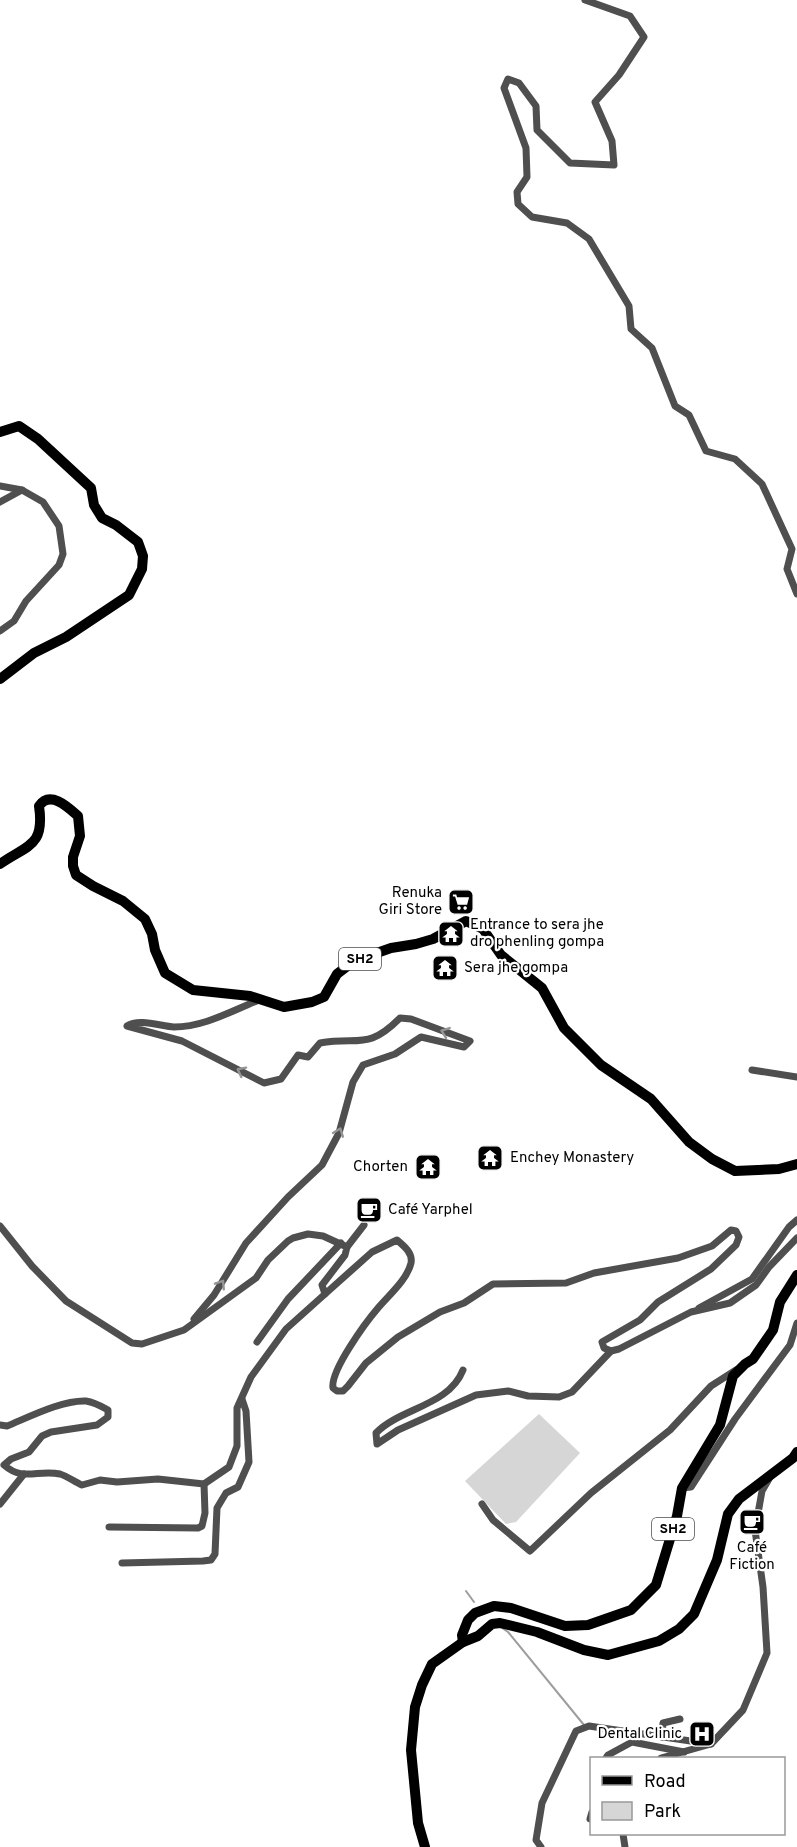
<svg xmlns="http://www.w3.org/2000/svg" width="797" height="1847" font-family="Overpass,sans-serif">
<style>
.green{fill:#d6d6d6}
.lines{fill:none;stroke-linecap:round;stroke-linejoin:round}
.stream{stroke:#9d9d9d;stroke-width:2}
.minor{stroke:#4f4f4f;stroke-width:7}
.primary{stroke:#000;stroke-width:10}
.oneway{stroke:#959595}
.labels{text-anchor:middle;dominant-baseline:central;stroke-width:4.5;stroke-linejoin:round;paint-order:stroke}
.shield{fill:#fff;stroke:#4c4c4c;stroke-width:1.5}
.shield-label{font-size:14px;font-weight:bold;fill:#000}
.poi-label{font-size:15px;fill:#000;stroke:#fff;text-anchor:start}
</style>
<rect width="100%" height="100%" fill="#fff"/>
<path class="green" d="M539,1414L580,1453L516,1522L506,1524L465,1481Z"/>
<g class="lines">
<g class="stream">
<path d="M466,1591L474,1602"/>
<path d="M502,1628L508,1632L584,1725"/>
</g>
<g class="minor">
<path d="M585,0L630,16L644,37L619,75L595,102L612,141L614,165L570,163L537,130L536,106L519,83L508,79L504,88L526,148L527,177L517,192L518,204L532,217L567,223L589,239L629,306L631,329L652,348L675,406L689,415L706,451L735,459L762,484L792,549L787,569L797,594"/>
<path d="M0,486L22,490"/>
<path d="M0,502L22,490L43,502L59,526L63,554L59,565L26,601L14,621L0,631"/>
<path d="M752,1070L797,1077"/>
<path d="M0,1226L32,1266L66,1301L132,1343L142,1344L184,1330L256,1278L268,1260L288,1241L293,1238L308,1234L323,1236L347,1247L345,1255L322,1285L325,1294L372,1252L397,1240C404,1246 413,1253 411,1263C407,1280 389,1295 378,1308C366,1322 330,1371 333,1388L337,1391H343L348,1386L366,1363L398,1337L440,1312L464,1303L493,1284L566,1283L594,1273L678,1258L712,1246L731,1230L736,1231L739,1237L736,1245L711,1269L658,1302L640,1320L602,1342L604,1348L611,1351L619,1349L691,1312L730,1303L756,1285L769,1267L797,1238"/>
<path d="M347,1247L364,1225"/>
<path d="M699,1308L752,1279L789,1227L797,1220"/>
<path d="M194,1319L214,1295L246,1243L288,1197L322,1165L339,1133L353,1082L363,1065L395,1054L421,1037L464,1047L470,1041L411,1019L400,1018C367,1051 359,1036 320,1043L308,1057L298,1055L281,1079L264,1083L182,1041L127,1026C139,1018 160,1026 174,1027C204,1027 231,1011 259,1000"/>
<path d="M257,1342L288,1299L341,1243"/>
<path d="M463,1370C449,1406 400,1408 376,1433L377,1444L398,1430L476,1395L508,1391L528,1396L559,1397L572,1392L611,1351"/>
<path d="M0,1425L7,1426C29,1417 62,1400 86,1401C94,1402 101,1406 108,1410V1417L97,1425L51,1432L42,1436L29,1452L11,1459L4,1465C23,1482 38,1469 60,1474C67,1476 75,1482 82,1485L100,1480L117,1482L158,1479L204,1484L229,1467L237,1446V1408L251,1377L286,1329L325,1294"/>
<path d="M682,1488L691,1487L735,1419L790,1345L797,1323"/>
<path d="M0,1504L24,1474"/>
<path d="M482,1504L493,1520L530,1551L591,1493L670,1430L711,1386L736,1370"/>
<path d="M109,1527L198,1528L202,1526L205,1513L204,1484"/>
<path d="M122,1563L203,1561L211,1560L215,1554L217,1508L226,1493L238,1487L249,1462L246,1411L242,1399"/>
<path d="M662,1737L663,1723L680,1719"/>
<path d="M606,1758L608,1755L632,1742L684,1752"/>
<path d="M661,1758L711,1744L743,1710L767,1653L763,1587L755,1530L762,1491L769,1479"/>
<path d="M590,1819L592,1812"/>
<path d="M623,1834L625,1847"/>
<path d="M541,1847L536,1840L542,1803L576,1731L589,1726L711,1744"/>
</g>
<g class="primary">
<path d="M0,432L19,426L38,439L91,488L94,505L102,518L116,525L138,542L143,556L142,569L129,595L66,637L34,653L0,679"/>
<path d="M0,864C27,845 45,847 39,806C50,790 68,807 78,816L80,836L73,857V866L76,875L93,886L123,901L145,919L152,934L155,950L165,973L193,990L250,996L284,1007L312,1002L324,997L337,974L354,961L391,948L416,944L433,939L466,921L483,929L501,955L542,988L564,1028L601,1065L651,1099L689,1142L712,1159L735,1171L779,1169L797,1164"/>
<path d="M463,1642L462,1635L468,1620L475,1613L494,1606L511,1608L565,1626L588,1625L631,1610L656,1585L677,1516L682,1488L720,1425L733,1376L745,1364L753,1359L773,1330L780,1302L797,1275"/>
<path d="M425,1847L418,1823L411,1750L415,1707L422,1685L432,1664L463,1642L478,1636L492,1624L500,1623L537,1632L584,1650L608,1655L659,1641L679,1629L694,1614L717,1560L728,1514L739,1499L793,1458L797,1452"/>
</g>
</g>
<defs><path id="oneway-chevron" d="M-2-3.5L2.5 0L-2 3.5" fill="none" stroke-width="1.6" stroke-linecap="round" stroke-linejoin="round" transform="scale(1.5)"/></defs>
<g class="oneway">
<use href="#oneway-chevron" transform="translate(445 1032) rotate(-160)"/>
<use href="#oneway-chevron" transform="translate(241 1071) rotate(-153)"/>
<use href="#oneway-chevron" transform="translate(339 1132) rotate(-69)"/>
<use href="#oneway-chevron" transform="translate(221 1284) rotate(-57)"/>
</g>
<defs>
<g id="supermarket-square" transform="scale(1.35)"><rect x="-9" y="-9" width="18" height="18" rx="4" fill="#000" stroke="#fff"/><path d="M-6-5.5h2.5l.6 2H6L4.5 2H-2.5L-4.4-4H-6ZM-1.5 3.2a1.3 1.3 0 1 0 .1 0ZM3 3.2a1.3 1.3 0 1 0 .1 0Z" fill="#fff"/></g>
<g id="temple-square" transform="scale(1.35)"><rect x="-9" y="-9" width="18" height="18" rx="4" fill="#000" stroke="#fff"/><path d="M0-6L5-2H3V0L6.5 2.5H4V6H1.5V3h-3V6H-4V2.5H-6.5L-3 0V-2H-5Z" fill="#fff"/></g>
<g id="cafe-square" transform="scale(1.35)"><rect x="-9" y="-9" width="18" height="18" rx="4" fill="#000" stroke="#fff"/><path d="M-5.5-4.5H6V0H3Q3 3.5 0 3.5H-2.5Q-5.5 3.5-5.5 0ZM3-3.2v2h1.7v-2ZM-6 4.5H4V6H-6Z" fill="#fff"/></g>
<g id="hospital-square" transform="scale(1.35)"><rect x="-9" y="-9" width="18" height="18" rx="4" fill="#000" stroke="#fff"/><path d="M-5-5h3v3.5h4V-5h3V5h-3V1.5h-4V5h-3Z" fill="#fff"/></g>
</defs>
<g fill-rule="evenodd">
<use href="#supermarket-square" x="461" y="902"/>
<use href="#temple-square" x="451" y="934"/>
<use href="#temple-square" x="445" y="968"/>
<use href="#temple-square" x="490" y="1158"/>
<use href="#temple-square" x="428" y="1167"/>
<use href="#cafe-square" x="369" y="1210"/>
<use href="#cafe-square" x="752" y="1522"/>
<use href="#hospital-square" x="702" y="1734"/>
</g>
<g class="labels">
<g class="shield">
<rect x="339" y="948" width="42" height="22" rx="4.5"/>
<rect x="652" y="1518" width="42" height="22" rx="4.5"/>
</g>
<g class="shield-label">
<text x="360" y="959">SH2</text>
<text x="673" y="1529">SH2</text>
</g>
<g class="poi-label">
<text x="442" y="893" text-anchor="end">Renuka<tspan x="442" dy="17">Giri Store</tspan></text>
<text x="470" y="925">Entrance to sera jhe<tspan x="470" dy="17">dro phenling gompa</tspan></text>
<text x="464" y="968">Sera jhe gompa</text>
<text x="510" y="1158">Enchey Monastery</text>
<text x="408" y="1167" text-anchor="end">Chorten</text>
<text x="388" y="1210">Café Yarphel</text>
<text x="752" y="1548" text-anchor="middle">Café<tspan x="752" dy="17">Fiction</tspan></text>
<text x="682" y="1734" text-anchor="end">Dental Clinic</text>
</g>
</g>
<rect x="590" y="1757" width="195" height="78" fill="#ffffff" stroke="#999999" stroke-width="1.5"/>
<rect x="602" y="1776" width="30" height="9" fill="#000000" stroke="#999999" stroke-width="1.5"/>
<text x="644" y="1787" font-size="18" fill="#000000">Road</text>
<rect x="602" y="1802" width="30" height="18" fill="#d6d6d6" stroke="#999999" stroke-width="1.5"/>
<text x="644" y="1817" font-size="18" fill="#000000">Park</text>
</svg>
